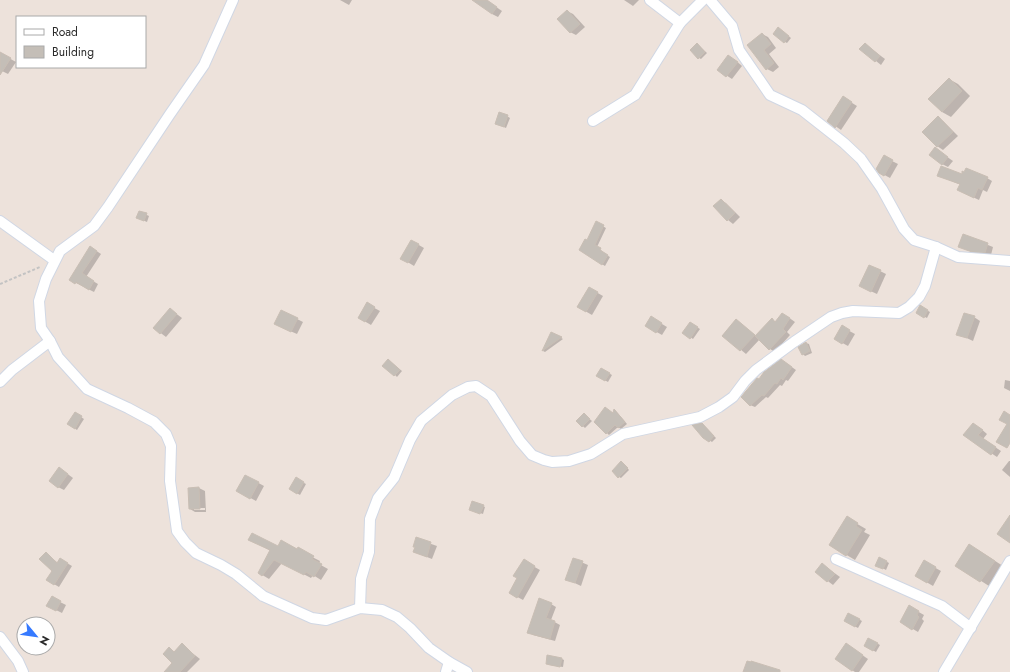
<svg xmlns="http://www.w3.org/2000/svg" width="1010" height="672" font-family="Jost,sans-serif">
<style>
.shadow{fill:#0003;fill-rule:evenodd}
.building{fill:#c4beb7;stroke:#c9beb4}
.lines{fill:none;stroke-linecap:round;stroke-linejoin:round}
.minor-casing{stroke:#d0d7e4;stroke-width:12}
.path{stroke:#c3c3c3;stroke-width:2;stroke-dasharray:3 2;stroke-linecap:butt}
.minor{stroke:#fff;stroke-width:10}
</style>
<rect width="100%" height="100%" fill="#ede2db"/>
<g class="shadow">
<path d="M340,0H352L349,5Z"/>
<path d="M483,0H486L502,11L498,17L492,14Z"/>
<path d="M624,0H639L633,6Z"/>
<path d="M567,11L573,14L585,27L576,35L570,32Z"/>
<path d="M781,30L791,38L787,43L785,42Z"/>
<path d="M762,34L768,37L776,48L769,54L779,67L773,72L767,69L748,45Z"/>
<path d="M697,44L707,53L701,59L699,58Z"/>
<path d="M865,44L885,59L881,65L861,49Z"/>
<path d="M0,53L16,62L8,74L0,70Z"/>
<path d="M734,59L742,66L732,79L718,70Z"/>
<path d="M949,79L958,84L970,96L951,117L942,112Z"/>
<path d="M844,98L857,106L841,130L828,121Z"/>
<path d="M507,116L510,118L506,128L499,125Z"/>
<path d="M938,118L943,121L958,136L943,150L937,146Z"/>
<path d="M940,152L953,161L948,167L942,164Z"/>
<path d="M884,157L898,164L890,178L879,172Z"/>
<path d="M962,175L987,178L992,181L987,192L983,190L979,200L964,193L961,185L939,176Z"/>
<path d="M721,200L726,203L740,217L733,224L728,220L714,206Z"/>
<path d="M140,212L149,216L147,222L140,219Z"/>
<path d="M597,223L606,228L597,247L602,251L601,252L610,257L605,266L580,250L587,242Z"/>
<path d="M963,235L993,247L991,255L978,254L959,246Z"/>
<path d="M412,241L424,248L414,266L401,258Z"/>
<path d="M95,250L101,254L86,277L98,284L94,292L70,280Z"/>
<path d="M870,266L886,274L877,294L866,289Z"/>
<path d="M589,288L603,296L592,315L578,307Z"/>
<path d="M367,304L380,311L371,325L359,318Z"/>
<path d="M921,307L930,312L927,318L917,313Z"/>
<path d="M170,309L182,318L166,337L154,328Z"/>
<path d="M788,317L795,322L787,332L790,335L775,352L770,349L760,339L746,354L723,335L736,320L756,336L772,320L776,322Z"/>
<path d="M974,317L980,321L973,341L958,334Z"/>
<path d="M652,318L667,327L662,335L646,326Z"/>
<path d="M297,319L303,322L297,334L281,327Z"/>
<path d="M690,323L700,329L693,339L684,333Z"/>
<path d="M842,327L855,334L848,346L835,339Z"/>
<path d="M552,333L563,339L545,352L543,351Z"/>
<path d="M806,343L809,344L812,353L805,356L803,354Z"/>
<path d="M391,362L402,371L397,377L395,375Z"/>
<path d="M786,363L796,370L788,381L786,380L782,386L780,385L768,398L766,397L755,407L750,405L759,380Z"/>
<path d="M601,369L612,375L608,382L597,376Z"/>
<path d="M1005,380L1010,381V391L1004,388Z"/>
<path d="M615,410L627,424L621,429L618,427L609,435L595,422L614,414Z"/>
<path d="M75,413L84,419L77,430L68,424Z"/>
<path d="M586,416L592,421L585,428L577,421Z"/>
<path d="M702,424L716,438L712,442L704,437Z"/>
<path d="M979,427L987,434L983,439L1001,451L997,457L964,435Z"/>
<path d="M1009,461H1010V477L1002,470Z"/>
<path d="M624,464L629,470L621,478L619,477Z"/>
<path d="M65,472L73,478L64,490L58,487Z"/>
<path d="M246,476L264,486L256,501L238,491Z"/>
<path d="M296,479L306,484L300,495L290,489Z"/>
<path d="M199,488L205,491L206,512H195L190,509L189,489ZM194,508H205V510H194Z"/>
<path d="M483,506L485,507L483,514L472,510Z"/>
<path d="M847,518L866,529L864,532L870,535L855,560L830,545Z"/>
<path d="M417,539L437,546L432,559L414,552Z"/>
<path d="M250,540L278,548L281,541L320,561L319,564L328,569L321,580L313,575L311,578L282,563L269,579L259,573L271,551Z"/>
<path d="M978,550L1003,566L989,586L956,565Z"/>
<path d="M46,553L58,563L60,559L72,566L59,587L47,580L53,571Z"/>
<path d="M880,558L889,563L886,570L877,565Z"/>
<path d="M574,559L588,565L581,586L566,579Z"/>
<path d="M524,561L540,570L523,600L510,593L518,578Z"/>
<path d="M925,562L941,571L933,586L916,576Z"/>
<path d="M822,564L840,577L833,585L816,572Z"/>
<path d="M52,598L66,605L62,613L48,606Z"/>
<path d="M551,604L556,607L551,620L560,625L555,641L533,635L528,632Z"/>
<path d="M910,607L924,615L922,619L924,621L918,632L901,622Z"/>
<path d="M849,614L862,621L858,628L845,621Z"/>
<path d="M869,639L880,645L876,652L865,646Z"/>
<path d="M182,645L200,659L187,672H165L174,663L169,648L175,652Z"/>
<path d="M852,648L868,659L859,672H855L836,659Z"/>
<path d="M562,659L564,660L563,667L549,665Z"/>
</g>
<g class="building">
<path d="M472,0H487L497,7L492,14Z"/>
<path d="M567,10L580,24L570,33L557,19Z"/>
<path d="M778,27L789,36L784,43L773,34Z"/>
<path d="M762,33L771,44L764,50L774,63L766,70L747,45Z"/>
<path d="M697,43L705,52L698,59L690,50Z"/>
<path d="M865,43L880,56L875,62L859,49Z"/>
<path d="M0,52L11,58L0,75Z"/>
<path d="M728,55L738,62L726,77L717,70Z"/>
<path d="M949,78L962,91L942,112L928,99Z"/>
<path d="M843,96L852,102L835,128L827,121Z"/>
<path d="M499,112L508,115L504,127L495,124Z"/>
<path d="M938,116L953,132L937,147L922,132Z"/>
<path d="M935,147L948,157L942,165L929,155Z"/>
<path d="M884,155L893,160L884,176L879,173L876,169Z"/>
<path d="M941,166L962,174V171L964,172L966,168L988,177L982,190L978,188L974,198L957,190L960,184L937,176Z"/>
<path d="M721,199L735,213L727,221L713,206Z"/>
<path d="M139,211L147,213L144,221L136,218Z"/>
<path d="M596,221L604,225L595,245L601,248L600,250L608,255L602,265L579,250L585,239L587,240Z"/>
<path d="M963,234L988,243L985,253L972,252L958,247Z"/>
<path d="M411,240L419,244L408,263L400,259Z"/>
<path d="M90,246L97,251L82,273L94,281L89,290L76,282L75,284L69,280Z"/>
<path d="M869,265L881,270L871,292L859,286Z"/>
<path d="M589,287L598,292L586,312L577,307Z"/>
<path d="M367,302L375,307L365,322L358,318Z"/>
<path d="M920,305L928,310L924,318L916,313Z"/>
<path d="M170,308L177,314L160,334L153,328Z"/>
<path d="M281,310L298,318L291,332L274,324Z"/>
<path d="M782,313L790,318L783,329L786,332L769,350L755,336L772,318L775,322Z"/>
<path d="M964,313L975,316L967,338L956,335Z"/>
<path d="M651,316L662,323L656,333L645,326Z"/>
<path d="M736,319L755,335L740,351L722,336Z"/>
<path d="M690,322L698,327L690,339L682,333Z"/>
<path d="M842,325L850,330L842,344L834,339Z"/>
<path d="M551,332L562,337L542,351Z"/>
<path d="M806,342L810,351L802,355L798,347Z"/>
<path d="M388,359L400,370L394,376L382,366Z"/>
<path d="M781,359L792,367L783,380L781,378L777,384L775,383L764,396L762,395L750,406L741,397L757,378L759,379L764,372Z"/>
<path d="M601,368L610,373L605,381L596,376Z"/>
<path d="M605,407L613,413L614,409L625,422L618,428L615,425L606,434L594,422Z"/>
<path d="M1004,411L1010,415V443L1007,448L996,442L1007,424L999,420Z"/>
<path d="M75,412L82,416L75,429L67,424Z"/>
<path d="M584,413L590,419L582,427L576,421Z"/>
<path d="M702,423L714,436L709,442L703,438L692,425Z"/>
<path d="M973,423L983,430L978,435L996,447L991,455L963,435Z"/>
<path d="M621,461L628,468L618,478L612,471Z"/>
<path d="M59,467L68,474L58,488L49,481Z"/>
<path d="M245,475L259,482L250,499L236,491Z"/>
<path d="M296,477L304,482L297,494L289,489Z"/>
<path d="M199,487L200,509H189L188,488Z"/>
<path d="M472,501L484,505L480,514L469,510Z"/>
<path d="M1010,515V543L997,534Z"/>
<path d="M847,516L858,523L856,526L862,530L846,556L829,545Z"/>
<path d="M252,533L278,546L281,540L297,549L298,547L314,556L312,559L322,564L314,577L306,572L304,575L274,560L262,576L258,573L270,550L248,540Z"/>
<path d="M416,537L431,542L427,557L413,552L415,547H413Z"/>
<path d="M969,544L995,561L980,582L955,566Z"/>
<path d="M46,552L57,563L60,558L68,563L54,585L46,580L52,571L39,559Z"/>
<path d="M879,557L887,561L883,569L875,566Z"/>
<path d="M573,558L583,561L575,583L565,580Z"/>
<path d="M524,559L535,566L517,598L509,593L517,578L513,576Z"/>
<path d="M924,560L936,567L927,583L915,576Z"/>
<path d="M822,563L835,574L827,582L815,572Z"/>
<path d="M52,596L61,601L56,611L46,606Z"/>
<path d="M539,598L552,603L546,618L555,621L550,639L527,633Z"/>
<path d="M909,605L919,611L917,615L919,617L912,630L900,622Z"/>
<path d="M848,613L860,619L855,627L844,621Z"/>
<path d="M868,638L878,643L873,651L864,646Z"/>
<path d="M182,643L195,656L180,672H164L172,663L163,654L169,647L174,652Z"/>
<path d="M846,643L863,655L852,671L835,659Z"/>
<path d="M547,655L562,658L560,667L546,664Z"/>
<path d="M747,661L751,662V661L780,670V672H743Z"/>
</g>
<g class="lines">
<g class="minor-casing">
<g id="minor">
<path d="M233,0L204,65L170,114L108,207L94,226L60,251L46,279L39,301L41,328L50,341L58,357L87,389L128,408L154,422L166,434L171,446L170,481L177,531L185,542L196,553L221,565L236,574L263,596L312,618L326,620L360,608L382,610L397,617L410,628L429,648L449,662L467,672"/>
<path d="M650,0L680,23L703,0"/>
<path d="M710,0L732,26L739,50L770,95L802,110L844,143L861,159L882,189L904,229L914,240L936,247L958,257L1010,261"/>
<path d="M593,121L635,95L680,23"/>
<path d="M0,221L54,260"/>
<path d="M0,382L12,370L50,341"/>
<path d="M836,559L942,606L971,628"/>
<path d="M360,608L361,579L369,552L370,519L378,498L394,478L410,440L421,421L452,395L468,387L476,386L491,396L520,441L532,455L544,460L552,462L569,461L591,454L623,434L700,417L719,407L733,397L745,381L756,370L794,342L831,317L842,313L853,311L899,313L909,307L919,297L925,286L936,247"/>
<path d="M0,637L18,661L23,672"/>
<path d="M446,672L449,662"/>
<path d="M944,672L1010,561"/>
</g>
</g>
<path class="path" d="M0,284L40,267"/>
<use href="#minor" class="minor"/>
</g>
<rect x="16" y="16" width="130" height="52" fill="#ffffff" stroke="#aaaaaa"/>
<rect x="24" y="29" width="20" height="6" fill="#ffffff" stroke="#aaaaaa"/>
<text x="52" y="36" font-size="12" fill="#2a2a2a">Road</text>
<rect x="24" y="46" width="20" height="12" fill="#c4beb7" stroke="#aaaaaa"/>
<text x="52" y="56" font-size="12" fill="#2a2a2a">Building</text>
<g transform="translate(36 636) rotate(119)"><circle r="19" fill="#ffffff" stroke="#aaaaaa"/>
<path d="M0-3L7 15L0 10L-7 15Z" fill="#367aff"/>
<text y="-6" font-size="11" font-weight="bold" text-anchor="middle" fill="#2a2a2a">N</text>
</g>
</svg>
